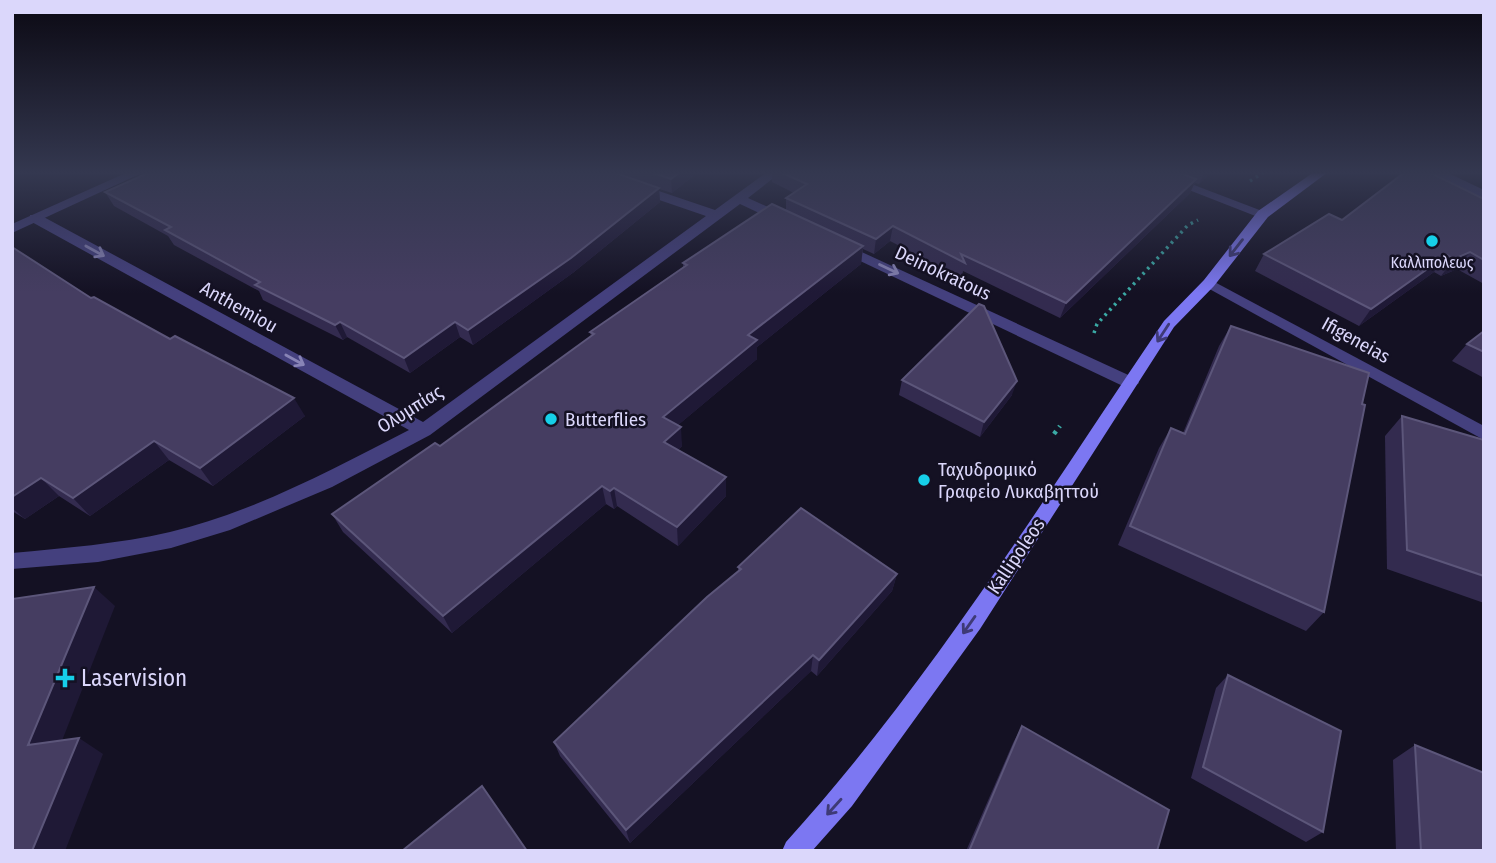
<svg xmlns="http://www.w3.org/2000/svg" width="1496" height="863" font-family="'Fira Sans Condensed',sans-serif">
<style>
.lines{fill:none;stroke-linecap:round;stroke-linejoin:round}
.path-far1{stroke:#3baba6;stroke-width:3.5;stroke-dasharray:2.5 4.5;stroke-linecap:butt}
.path{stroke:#3baba6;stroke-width:4.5;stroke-dasharray:3.5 5;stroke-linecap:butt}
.minor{fill:#44407e;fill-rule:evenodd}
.tertiary{fill:#44407e;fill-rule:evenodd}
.secondary{fill:#7c77f2;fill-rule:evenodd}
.wall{fill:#332b4f}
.shaded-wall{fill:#1f1936}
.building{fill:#453d61;stroke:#5c567a;stroke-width:2}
.oneway{stroke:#3e3a76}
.oneway2{stroke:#8884b6}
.poi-dot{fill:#16cfe8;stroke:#141123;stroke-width:2.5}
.labels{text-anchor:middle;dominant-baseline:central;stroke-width:5;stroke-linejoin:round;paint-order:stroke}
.far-poi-label{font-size:16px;fill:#dbd7fb;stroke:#141123}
.street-label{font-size:19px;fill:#dbd7fb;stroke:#141123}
.poi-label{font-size:19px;fill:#dbd7fb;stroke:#141123;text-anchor:start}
.near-poi-label{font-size:23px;fill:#dbd7fb;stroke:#141123;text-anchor:start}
</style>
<rect width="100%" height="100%" fill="#141123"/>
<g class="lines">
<g class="path-far1">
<path d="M1250,181L1264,172"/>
<path d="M1094,333L1097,324L1188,225L1198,220"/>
</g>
<path class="path" d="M1054,434L1060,426"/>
<g class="minor">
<path d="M767,172H781L748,198L788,216V222H778L740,204L430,435L332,487L230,530L171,548L98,562L12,569V553C65,548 118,544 170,532C254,512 333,469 409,430L30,221V215H40L423,422L706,216L636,192V186H644L715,210Z"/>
<path d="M1143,172H1160L1270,214L1263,218L1258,217Z"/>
<path d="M1431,172H1446L1484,190V199Z"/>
<path d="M840,242L1137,379L1139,383L1131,389L1125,387L835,249L833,246Z"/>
<path d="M1209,279L1484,426V440L1204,286L1202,283Z"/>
</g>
<path class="tertiary" d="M128,172H144L12,233V224Z"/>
<path class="secondary" d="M1314,172H1328L1268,217L1214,286L1174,327L980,629L852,806L812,851H782L786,842C930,683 1044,498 1164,321L1204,280L1258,211Z"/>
</g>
<g class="wall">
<path d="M150,172H698L672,193L659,189L660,202L574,272L473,345L460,337L410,373L347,337L343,340L263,300L259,291L174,245L168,236L114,206L105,192Z"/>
<path d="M772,172H1212L1199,184L1195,183L1190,193L1060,318L963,271L962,278L890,241L874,254L863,249L861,264L757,347V359L678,425L682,446L678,450L726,496L678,546L617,506L614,509L606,504L452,633L343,532L332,514L440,446L591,336L590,332L683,267V263L786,210V198L794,193L772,182Z"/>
<path d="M1484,199V284L1457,269L1441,276L1434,272L1359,326L1255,271L1264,254L1342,220Z"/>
<path d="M12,247L91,298L305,416L213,486L169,460L90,516L59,496L25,519L12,511Z"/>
<path d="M1231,326L1362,404L1324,612L1306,631L1118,545L1159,448L1171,428L1183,433L1219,346Z"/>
<path d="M1484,331V378L1452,361L1467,344Z"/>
<path d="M902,380L1012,395L980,437L899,395Z"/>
<path d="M1402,416L1484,440V603L1387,569L1385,436Z"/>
<path d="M738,567L897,574L892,591L817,676L811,671L630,843L560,756L554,742L738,571Z"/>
<path d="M1228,675L1323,832L1306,842L1191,778L1216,688Z"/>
<path d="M1022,726L1157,851H966L1013,743Z"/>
<path d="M1415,745L1484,851H1396L1393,760Z"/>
</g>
<g class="shaded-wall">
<path d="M680,172H698L672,193L671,179Z"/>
<path d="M1205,172H1212L1199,184Z"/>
<path d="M1196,179L1190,193L1060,318L1066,303Z"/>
<path d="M659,188L660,202L574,272L473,345L468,330Z"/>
<path d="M893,226L890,241L874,254L876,239Z"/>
<path d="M863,246L861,264L757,347V359L665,436L663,417L748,335Z"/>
<path d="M1470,252L1457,269L1441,276L1454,259Z"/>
<path d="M1447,255L1434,272L1359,326L1371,309Z"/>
<path d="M340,322L347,337L343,340L335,325Z"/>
<path d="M455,322L460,337L410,373L404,358Z"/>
<path d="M1017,381L1012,395L980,437L984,422Z"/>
<path d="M294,398L305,416L213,486L200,468Z"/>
<path d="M681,427L682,446L666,461L664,442Z"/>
<path d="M154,441L169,460L90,516L73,498Z"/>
<path d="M726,477V496L678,546L677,527Z"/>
<path d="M41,478L59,496L25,519L12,508V497Z"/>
<path d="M602,486L606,504L452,633L443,616Z"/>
<path d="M614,488L617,506L614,509L610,491Z"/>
<path d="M897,574L892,591L817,676L819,660Z"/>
<path d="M94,587L115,606L54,761L28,745Z"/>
<path d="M813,655L811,671L630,843L626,830Z"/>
<path d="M79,738L103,754L65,851H32Z"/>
</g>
<g class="building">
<path d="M150,172H613L659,188L571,258L468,330L455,322L404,358L340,322L335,325L255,285L260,282L165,230L171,227L105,192Z"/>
<path d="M650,172H680L671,179Z"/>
<path d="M780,172H1178L1196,179L1066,303L961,254L965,263L893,226L876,239L786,198L807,184Z"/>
<path d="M1405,172L1431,173L1484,199V260L1470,252L1454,259L1447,255L1371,309L1264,254L1329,214L1342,220Z"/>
<path d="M772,204L863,246L748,335L757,340L663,417L681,427L664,442L726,477L677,527L614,488L610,491L602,486L443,616L332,514L435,443L440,446L594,334L590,332L687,265L683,263Z"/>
<path d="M12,247L91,298L94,297L170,339L175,336L294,398L200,468L154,441L73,498L41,478L12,497Z"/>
<path d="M979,304L984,306L1017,381L984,422L902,380Z"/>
<path d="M1231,326L1369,373L1362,404L1365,405L1324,612L1130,526L1171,428L1185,434Z"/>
<path d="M1484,331V352L1467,344Z"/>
<path d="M1402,416L1484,440V576L1407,550Z"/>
<path d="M801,508L897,574L819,660L813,655L626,830L554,742L707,597L741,569L738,567Z"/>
<path d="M94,587L28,745L79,738L32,851H12V599Z"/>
<path d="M1228,675L1341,731L1323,832L1203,767Z"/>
<path d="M1022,726L1169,810L1157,851H969Z"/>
<path d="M1415,745L1484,773V851H1421Z"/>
<path d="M482,786L527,851H402Z"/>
</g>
<defs><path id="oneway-shaft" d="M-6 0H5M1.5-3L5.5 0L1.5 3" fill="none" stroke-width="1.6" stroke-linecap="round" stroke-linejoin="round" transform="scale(1.75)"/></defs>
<g class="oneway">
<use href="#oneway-shaft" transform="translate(1236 248) rotate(128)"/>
<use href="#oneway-shaft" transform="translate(1163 333) rotate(123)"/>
<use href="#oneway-shaft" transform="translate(969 625) rotate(125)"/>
<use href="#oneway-shaft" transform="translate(834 807) rotate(132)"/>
</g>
<g class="oneway2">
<use href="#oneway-shaft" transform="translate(95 251) rotate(29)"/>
<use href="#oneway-shaft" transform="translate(889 269) rotate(25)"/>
<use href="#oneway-shaft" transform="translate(295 360) rotate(29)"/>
</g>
<linearGradient id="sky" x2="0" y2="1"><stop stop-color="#0b0913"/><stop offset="0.59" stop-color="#343850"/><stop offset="1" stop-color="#343850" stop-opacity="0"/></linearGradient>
<rect width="1496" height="293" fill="url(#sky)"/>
<g class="poi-dot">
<circle cx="1432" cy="241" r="7"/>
<circle cx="551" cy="419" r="7"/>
<circle cx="924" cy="480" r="7"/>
<path d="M61.5 667.5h7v7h7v7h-7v7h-7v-7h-7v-7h7z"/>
</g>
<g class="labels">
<g class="far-poi-label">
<text x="1432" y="262">Καλλιπολεως</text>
</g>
<g class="street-label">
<text transform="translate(943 273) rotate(25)">Deinokratous</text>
<text transform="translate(239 307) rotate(29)">Anthemiou</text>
<text transform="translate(1356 340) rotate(29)">Ifigeneias</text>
<text transform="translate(410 409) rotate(-32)">Ολυμπίας</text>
<text transform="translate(1016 556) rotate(-56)">Kallipoleos</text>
</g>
<g class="poi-label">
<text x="565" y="419">Butterflies</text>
<text x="938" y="469">Ταχυδρομικό<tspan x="938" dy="22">Γραφείο Λυκαβηττού</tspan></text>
</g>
<g class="near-poi-label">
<text x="81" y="678">Laservision</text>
</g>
</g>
<rect width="1496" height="863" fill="none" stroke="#dbd7fb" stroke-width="28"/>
</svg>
